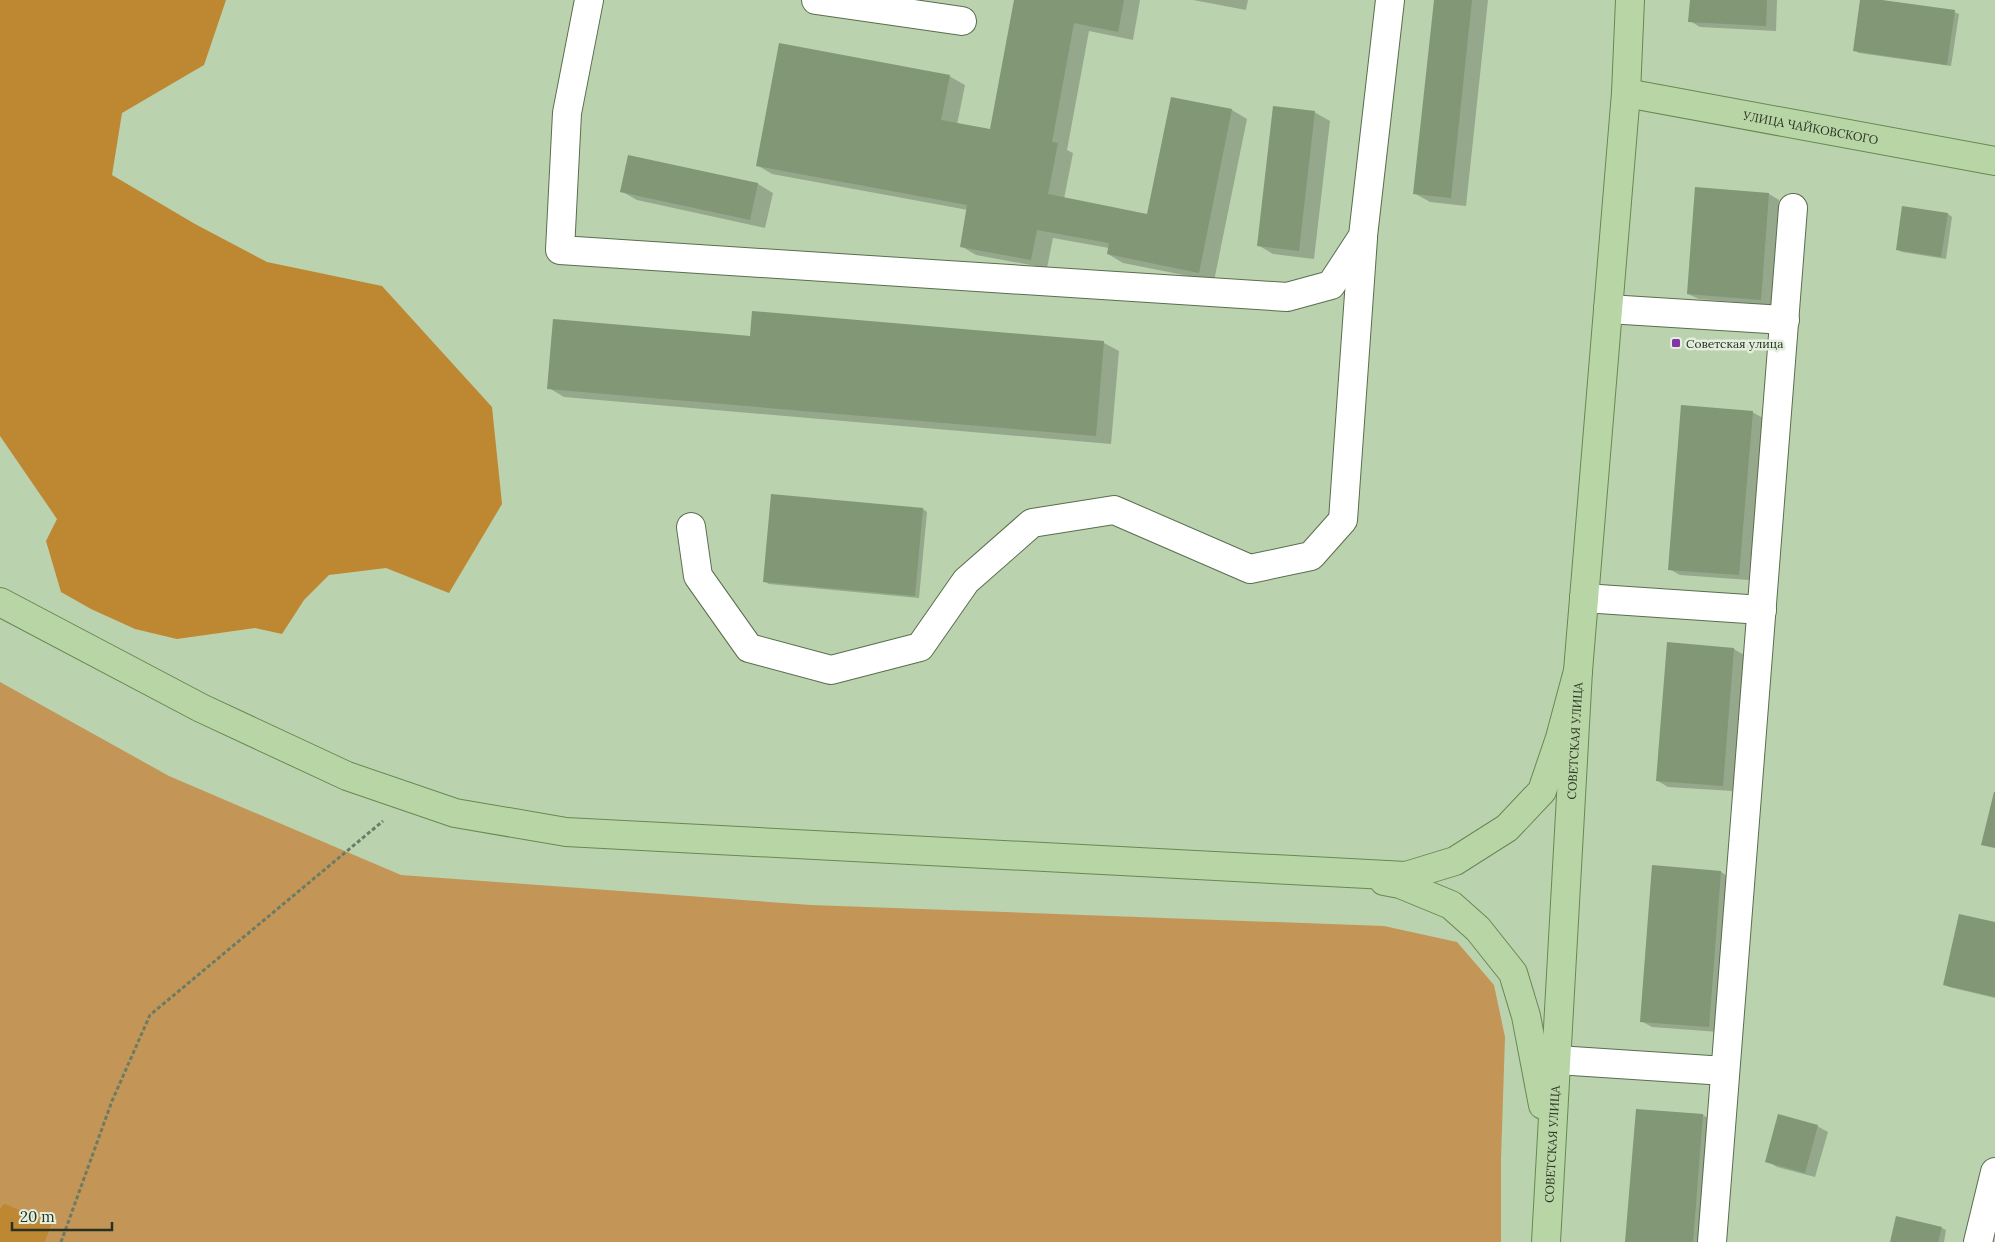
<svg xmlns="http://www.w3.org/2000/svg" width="1995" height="1242" font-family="Lora,serif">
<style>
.green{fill:#c39657}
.forest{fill:#be8732}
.shadow{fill:#0003}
.building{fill:#819775}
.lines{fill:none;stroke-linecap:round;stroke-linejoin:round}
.minor-casing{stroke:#596e4e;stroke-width:30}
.major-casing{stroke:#668951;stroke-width:30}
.path{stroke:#6c7b63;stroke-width:3;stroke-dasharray:4 2.5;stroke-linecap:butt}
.minor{stroke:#fff;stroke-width:28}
.major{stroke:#b8d5a6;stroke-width:28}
.poi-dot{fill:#8536a6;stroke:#e3eedc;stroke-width:2}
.labels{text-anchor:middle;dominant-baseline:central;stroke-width:5;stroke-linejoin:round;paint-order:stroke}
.street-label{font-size:12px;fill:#283123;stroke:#e3eedc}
.poi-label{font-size:12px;fill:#283123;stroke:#e3eedc;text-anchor:start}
</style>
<rect width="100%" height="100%" fill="#bbd2ae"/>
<path class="green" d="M0,682L169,776L401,875L811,905L1384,926L1457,942L1494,985L1505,1037L1501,1159V1242H45L52,1226L4,1203L0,1208Z"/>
<g class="forest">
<path d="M0,0H226L204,65L122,113L112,175L195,224L267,262L382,286L492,407L502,504L449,593L386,568L329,575L304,600L282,634L255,628L177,639L135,629L91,609L61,592L46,541L57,519L0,436Z"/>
<path d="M4,1203L52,1225L45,1242H0V1208Z"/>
</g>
<g class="shadow">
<path d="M1015,0H1140L1133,40L1089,31L1067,150L1073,153L1064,199L1148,216L1232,110L1247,119L1214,281L1123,263L1108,254L1109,248L1053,238L1047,268L976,255L961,246L968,210L772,174L757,165L949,76L965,85L957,125L991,131Z"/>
<path d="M1193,0H1248L1246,10Z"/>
<path d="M1435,0H1488L1466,206L1430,202L1414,193Z"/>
<path d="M1691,0H1777L1776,31L1700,27L1690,21Z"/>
<path d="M1861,0H1874L1954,12L1959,14L1951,66L1859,53L1854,50Z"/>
<path d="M1314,112L1330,121L1314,259L1273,254L1258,245Z"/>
<path d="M758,184L773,193L765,228L637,200L621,191Z"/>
<path d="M1769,194L1779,200L1771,305L1699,299L1688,294Z"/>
<path d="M1948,214L1952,217L1946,259L1902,252L1897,249Z"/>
<path d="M751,337L1104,343L1119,351L1111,444L564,397L549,388Z"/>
<path d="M1752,412L1763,418L1749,580L1680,575L1669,569Z"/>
<path d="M923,509L927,512L919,598L769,584L764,581Z"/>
<path d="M1734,649L1744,655L1733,791L1668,787L1658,781Z"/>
<path d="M1721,872L1731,878L1719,1032L1652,1027L1641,1021Z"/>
<path d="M1995,923V998L1949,987L1944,984Z"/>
<path d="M1703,1115L1713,1121L1703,1242H1626Z"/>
<path d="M1817,1126L1828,1132L1815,1177L1777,1167L1767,1161Z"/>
<path d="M1942,1228L1946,1230L1944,1242H1891Z"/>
</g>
<g class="building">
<path d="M1014,0H1124L1118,32L1074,23L1052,142L1058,143L1048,194L1147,214L1171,97L1232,109L1199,273L1107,254L1109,243L1037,230L1031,260L960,247L967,205L756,166L779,43L950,75L941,120L990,129Z"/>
<path d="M1434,0H1472L1451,198L1413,194Z"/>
<path d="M1690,0H1767L1766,26L1688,22Z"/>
<path d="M1860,0H1882L1955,10L1947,65L1853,51Z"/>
<path d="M1273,106L1315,111L1299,251L1257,246Z"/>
<path d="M628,155L758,183L750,220L620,192Z"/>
<path d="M1695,187L1769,193L1761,300L1687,294Z"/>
<path d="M1902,206L1948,213L1941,257L1896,250Z"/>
<path d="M752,311L1104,341L1096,436L547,389L553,319L750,336Z"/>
<path d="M1681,405L1753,411L1739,575L1668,570Z"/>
<path d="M771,494L923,508L915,596L763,582Z"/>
<path d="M1667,642L1734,648L1723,786L1656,781Z"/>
<path d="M1994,792H1995V848L1981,845Z"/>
<path d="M1652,865L1721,871L1709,1027L1640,1022Z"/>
<path d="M1959,914L1995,922V997L1943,985Z"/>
<path d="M1636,1109L1703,1114L1693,1242H1625Z"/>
<path d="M1778,1114L1818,1125L1805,1173L1765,1162Z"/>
<path d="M1896,1216L1942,1227L1938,1242H1890Z"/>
</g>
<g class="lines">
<g class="minor-casing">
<g id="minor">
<path d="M589,0L567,113L560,250L1287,297L1331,285L1363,236L1390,0"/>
<path d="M816,0L962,21"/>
<path d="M1608,309L1785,320"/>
<path d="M691,527L698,576L749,648L831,670L920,647L966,581L1032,523L1114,510L1250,569L1311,556L1343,520L1363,238"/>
<path d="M1584,598L1762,610"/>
<path d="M1557,1060L1725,1071"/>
<path d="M1712,1242L1793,208"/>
<path d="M1978,1242L1995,1172"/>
</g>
</g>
<g class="major-casing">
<g id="major">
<path id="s1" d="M1626,93L1995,161"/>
<path d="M0,602L201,708L347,776L455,813L566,832L1406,876L1455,861L1507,828L1542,791L1560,738L1578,671"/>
<path d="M1384,881L1400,884L1451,905L1478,929L1513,973L1526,1016L1543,1105"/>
<path id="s2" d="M1546,1242L1578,671L1626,93L1630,0"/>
</g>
</g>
<path class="path" d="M61,1242L112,1101L150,1015L383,821"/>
<use href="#minor" class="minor"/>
<use href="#major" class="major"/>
</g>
<rect class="poi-dot" x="1671" y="338" width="10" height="10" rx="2.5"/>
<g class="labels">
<g class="street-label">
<text stroke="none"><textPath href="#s1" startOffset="188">УЛИЦА ЧАЙКОВСКОГО</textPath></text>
<text stroke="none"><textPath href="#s2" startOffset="502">СОВЕТСКАЯ УЛИЦА</textPath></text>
<text stroke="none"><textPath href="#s2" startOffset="98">СОВЕТСКАЯ УЛИЦА</textPath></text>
</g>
<g class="poi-label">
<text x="1686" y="343">Советская улица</text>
</g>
</g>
<path d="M12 1222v8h100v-8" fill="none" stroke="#283123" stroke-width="2.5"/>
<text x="20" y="1222" font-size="15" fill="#283123" stroke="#e3eedc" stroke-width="4" paint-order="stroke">20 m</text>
</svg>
